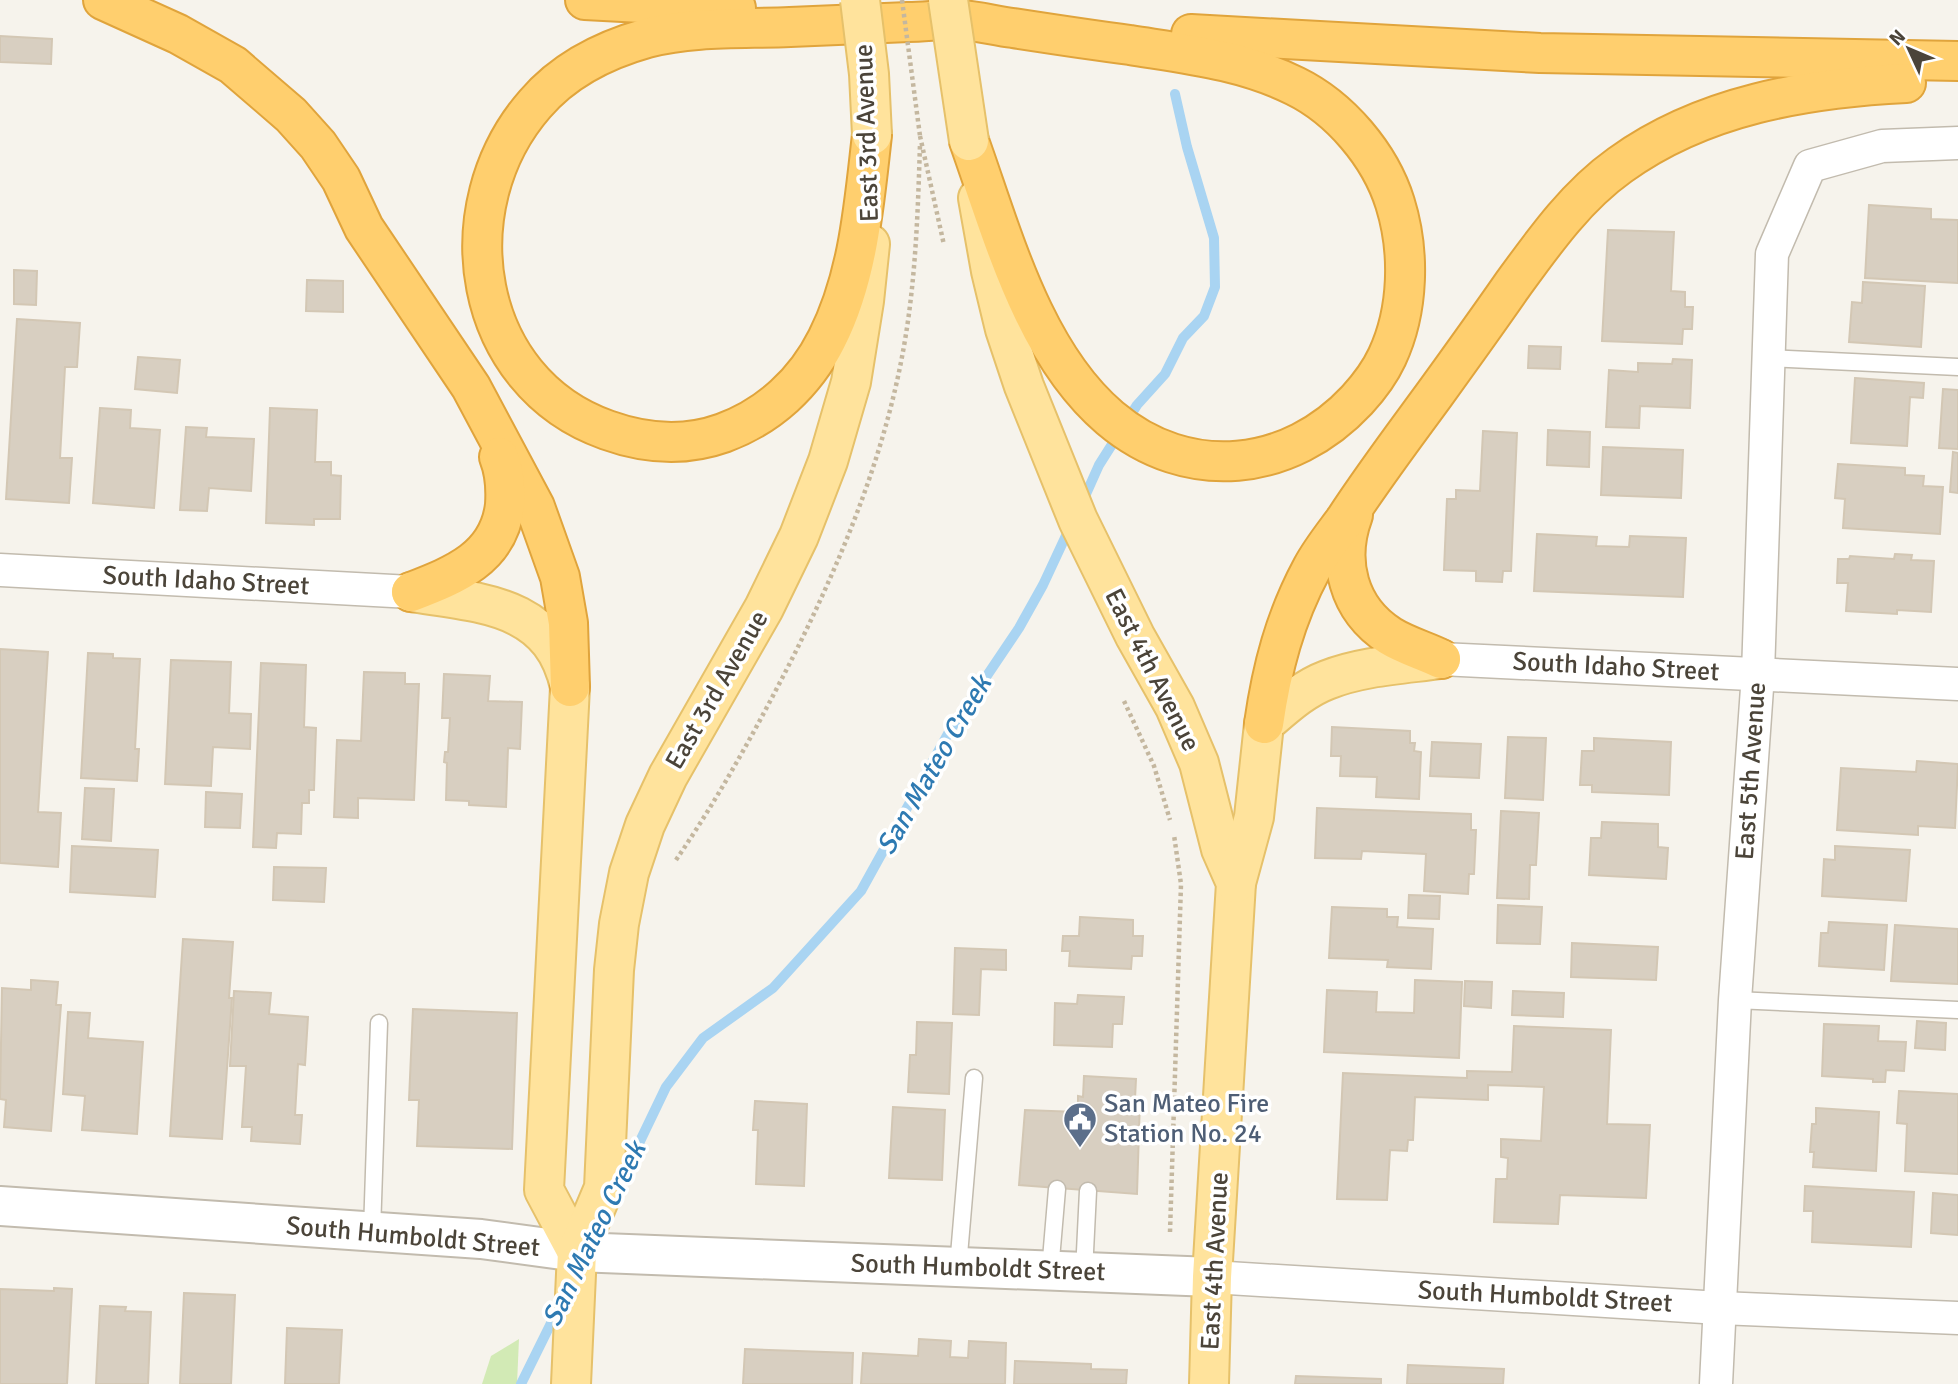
<svg xmlns="http://www.w3.org/2000/svg" width="1958" height="1384" font-family="Signika,sans-serif">
<style>
.green{fill:#d2eab5}
.lines{fill:none;stroke-linecap:round;stroke-linejoin:round}
.stream{stroke:#a9d4f2;stroke-width:10}
.building{fill:#d8cfc1;stroke:#d3c7b4;stroke-width:2}
.service-casing{stroke:#c2bbae;stroke-width:19}
.minor-casing{stroke:#c2bbae;stroke-width:35}
.tertiary-casing{stroke:#c2bbae;stroke-width:42}
.primary-casing{stroke:#e6c16a;stroke-width:42}
.motorway-casing{stroke:#e0a43c;stroke-width:42}
.path{stroke:#c4b79f;stroke-width:4.5;stroke-dasharray:3.5 3.5;stroke-linecap:butt}
.service{stroke:#fff;stroke-width:16}
.minor{stroke:#fff;stroke-width:32}
.tertiary{stroke:#fff;stroke-width:38}
.primary{stroke:#ffe39c;stroke-width:38}
.motorway{stroke:#ffcf6e;stroke-width:38}
.primary-bridge-casing{stroke:#e6c16a;stroke-width:42;stroke-linecap:butt}
.path-bridge{stroke:#c4b79f;stroke-width:4.5;stroke-dasharray:3.5 3.5;stroke-linecap:butt}
.primary-bridge{stroke:#ffe39c;stroke-width:38}
.labels{text-anchor:middle;dominant-baseline:central;stroke-width:7;stroke-linejoin:round;paint-order:stroke}
.street-label{font-size:26px;fill:#4b4439;stroke:#fff}
.service-label{font-size:26px;fill:#4e5e75;stroke:#fff;text-anchor:start}
.water-label{font-size:28px;font-style:italic;fill:#2e7ab2;stroke:#fff}
</style>
<rect width="100%" height="100%" fill="#f6f3ec"/>
<path class="green" d="M519,1339L517,1384H482L491,1356Z"/>
<g class="lines">
<g class="stream">
<path d="M1082,503L1099,465L1137,405L1165,374L1183,338L1204,316L1215,287L1214,238L1187,147L1175,94"/>
<path d="M618,1187L666,1087L703,1038L773,988L861,891L949,732L1019,628L1043,585L1070,527"/>
<path d="M521,1384L560,1305"/>
</g>
</g>
<g class="building">
<path d="M0,36L52,39L51,64L0,62Z"/>
<path d="M1869,205L1931,209V219L1958,220V283L1865,278Z"/>
<path d="M1608,230L1674,232L1671,291L1685,292V307H1693L1692,329H1683L1682,344L1602,341Z"/>
<path d="M14,270L37,271L36,305L14,304Z"/>
<path d="M307,280L343,281V312L306,311Z"/>
<path d="M1863,282L1925,286L1921,347L1849,342L1852,302L1862,303Z"/>
<path d="M17,319L80,323L77,367H65L60,458H72L69,503L6,499Z"/>
<path d="M1529,346L1561,347L1560,369L1528,368Z"/>
<path d="M138,357L180,360L177,393L135,389Z"/>
<path d="M1673,359L1692,360L1690,408L1640,406L1639,428L1606,427L1609,370L1638,372V363L1672,364Z"/>
<path d="M1855,378L1924,383L1923,398L1910,397L1907,446L1851,443Z"/>
<path d="M1943,389L1958,390V449L1939,448Z"/>
<path d="M100,408L131,410L130,428L160,430L154,508L93,503Z"/>
<path d="M270,408L317,410L315,462H331V475L341,476L340,519H314V525L266,523Z"/>
<path d="M186,427L207,428L206,437L254,439L251,491L209,488L207,511L180,510Z"/>
<path d="M1548,430L1590,432L1589,467L1547,465Z"/>
<path d="M1483,431L1517,433L1511,571H1503L1502,582L1476,581V571L1444,570L1447,499H1456V490L1480,491Z"/>
<path d="M1603,447L1683,450L1681,498L1601,495Z"/>
<path d="M1953,452L1958,453V493L1950,492Z"/>
<path d="M1838,464L1905,468V475L1924,476L1923,486L1943,487L1940,534L1843,528L1845,499L1835,498Z"/>
<path d="M1537,534L1597,537L1596,546L1629,547L1630,536L1686,538L1683,597L1534,591Z"/>
<path d="M1895,554L1912,555L1911,560L1934,561L1931,612L1897,610V614L1846,611L1848,583H1837L1838,559H1849L1850,556L1894,559Z"/>
<path d="M0,649L48,652L38,812L61,813L58,867L0,863Z"/>
<path d="M88,653L113,654V658L140,659L135,749H139L137,781L81,778Z"/>
<path d="M171,660L231,662L229,713L251,714L250,749L213,747L211,786L165,784Z"/>
<path d="M261,663L306,665L304,727L316,728L314,790H309V803H302L301,834L277,833L276,848L253,847Z"/>
<path d="M364,672L405,673V684H419L414,800L358,798V818L334,817L337,740L361,741Z"/>
<path d="M444,674L490,676L488,701L522,702L520,749L508,748L506,807L469,805V801L446,800L447,763L444,762L445,752H448L450,718H442Z"/>
<path d="M1332,727L1410,731V743H1415L1414,751L1421,752L1419,799L1376,797L1377,777L1340,776L1341,756H1331Z"/>
<path d="M1508,737L1546,738L1543,800L1505,798Z"/>
<path d="M1594,738L1671,742L1669,795L1592,792V785H1580L1582,751H1594Z"/>
<path d="M1432,742L1481,744L1479,778L1430,776Z"/>
<path d="M1917,761L1958,764L1955,828L1918,826V835L1837,830L1841,768L1916,772Z"/>
<path d="M85,788L114,789L111,841L82,839Z"/>
<path d="M206,792L242,794L240,828L205,827Z"/>
<path d="M1317,808L1471,814V830H1476L1474,874H1469L1468,894L1424,891L1426,854L1362,851L1361,859L1315,858Z"/>
<path d="M1501,811L1539,813L1536,865H1530L1529,899L1497,898Z"/>
<path d="M1602,822L1658,824V847L1668,848L1666,879L1589,875L1591,838H1601Z"/>
<path d="M72,846L158,850L155,897L70,892Z"/>
<path d="M1835,846L1910,850L1906,901L1822,896L1824,859L1835,860Z"/>
<path d="M274,867L326,868L324,902L273,900Z"/>
<path d="M1409,895L1440,896L1439,919L1408,918Z"/>
<path d="M1498,905L1542,907L1540,944L1497,943Z"/>
<path d="M1332,907L1387,909V917H1398L1397,927L1433,929L1431,969L1387,967L1388,960L1329,958Z"/>
<path d="M1080,917L1133,920V936H1143L1142,956H1132L1131,969L1069,966L1070,951H1062L1063,936H1079Z"/>
<path d="M1829,922L1887,925L1884,970L1819,966L1821,933H1828Z"/>
<path d="M1895,925L1958,929V984L1891,981Z"/>
<path d="M183,939L233,942L229,998H232L222,1139L170,1136Z"/>
<path d="M1572,943L1658,947L1656,980L1571,977Z"/>
<path d="M955,948L1006,950V970L981,969L979,1015L953,1014Z"/>
<path d="M31,980L58,982L56,1005H61L51,1131L4,1127L6,1100L0,1099L2,988L31,990Z"/>
<path d="M1415,980L1462,982L1459,1058L1324,1052L1327,990L1377,992L1376,1012L1414,1013Z"/>
<path d="M1465,981L1492,982L1491,1008L1464,1006Z"/>
<path d="M234,991L271,993L269,1014L308,1017L305,1065L298,1064L295,1115H302L300,1144L251,1141L252,1127H242L246,1066H230Z"/>
<path d="M1513,991L1564,993L1563,1017L1512,1015Z"/>
<path d="M1078,995L1124,997L1122,1024H1113L1112,1047L1054,1045L1055,1003L1077,1004Z"/>
<path d="M413,1009L517,1013L512,1149L417,1146L419,1100H409Z"/>
<path d="M68,1012L90,1013L88,1038L143,1042L137,1134L82,1130L85,1096L63,1094Z"/>
<path d="M1917,1021L1946,1023L1945,1050L1915,1048Z"/>
<path d="M917,1022L952,1023L949,1094L908,1092L910,1055H916Z"/>
<path d="M1824,1024L1879,1026L1878,1041L1906,1042L1904,1071L1886,1070L1885,1082H1873V1079L1822,1076Z"/>
<path d="M1514,1026L1611,1030L1607,1124L1650,1125L1646,1198L1560,1195L1558,1224L1494,1222L1496,1179H1507L1508,1158L1501,1157V1139L1541,1141L1544,1087L1488,1085V1100L1415,1097L1413,1140H1408L1407,1151L1390,1150L1387,1200L1337,1199L1343,1073L1467,1078V1071L1512,1072Z"/>
<path d="M1084,1076L1136,1079L1135,1099H1140L1137,1194L1019,1185L1025,1110L1078,1112V1096L1083,1097Z"/>
<path d="M1899,1091L1958,1094V1174L1905,1171L1907,1124L1897,1123Z"/>
<path d="M755,1101L807,1104L804,1186L756,1184L758,1130H753Z"/>
<path d="M893,1107L945,1110L942,1180L889,1178Z"/>
<path d="M1816,1108L1879,1112L1876,1171L1813,1167L1814,1152H1810L1812,1124H1816Z"/>
<path d="M1805,1186L1914,1192L1911,1247L1812,1242L1813,1211H1804Z"/>
<path d="M1933,1193L1958,1195V1235L1931,1233Z"/>
<path d="M54,1288L72,1289L67,1384H0V1289L54,1291Z"/>
<path d="M184,1293L235,1295L231,1384H180Z"/>
<path d="M100,1306L126,1307L125,1311L151,1312L148,1384H96Z"/>
<path d="M287,1328L342,1330L339,1384H285Z"/>
<path d="M919,1339L951,1341L950,1357L968,1358L969,1341L1006,1343L1005,1384H861L863,1353L918,1356Z"/>
<path d="M745,1349L853,1353L852,1384H743Z"/>
<path d="M1015,1361L1091,1364V1369L1127,1370L1126,1384H1014Z"/>
<path d="M1408,1365L1504,1369L1503,1384H1407Z"/>
<path d="M1296,1376L1381,1379V1384H1295Z"/>
</g>
<g class="lines">
<g class="service-casing">
<g id="service">
<path d="M1767,358L1958,367"/>
<path d="M1735,1000L1958,1010"/>
<path d="M372,1231L379,1023"/>
<path d="M958,1267L974,1078"/>
<path d="M1050,1271L1057,1189"/>
<path d="M1084,1272L1088,1191"/>
</g>
</g>
<g class="minor-casing">
<g id="minor">
<path d="M0,570L411,592"/>
<path d="M1441,659L1958,684"/>
<path d="M1212,1277L1720,1308L1958,1318"/>
<path d="M1716,1384L1735,1000L1758,674L1772,254L1810,166L1882,146L1958,143"/>
</g>
</g>
<g class="tertiary-casing">
<path id="tertiary" d="M0,1206L481,1239L577,1252L1212,1277"/>
</g>
<g class="primary-casing">
<g id="primary">
<path d="M978,198L991,271L1005,329L1024,386L1078,520L1135,636L1175,707L1199,763L1221,849L1236,883L1212,1277L1209,1384"/>
<path d="M411,592C481,603 552,604 570,687L544,1190L577,1252"/>
<path d="M1236,883L1254,817L1264,724C1284,707 1303,689 1327,680C1362,666 1404,664 1441,659"/>
<path d="M571,1384L577,1252L604,1188L614,970L619,924L629,873L645,825L668,776L764,608L799,536L828,461L851,382L864,301L870,244"/>
</g>
</g>
<g class="motorway-casing">
<g id="motorway">
<path d="M103,0L178,34L233,65L291,115L318,145L341,179L364,228L471,387L535,507L560,577L568,623L570,687"/>
<path d="M585,0L736,8"/>
<path d="M1191,34L1540,53L1958,61"/>
<path d="M872,135C864,204 859,276 827,339C805,383 769,416 723,433C684,447 646,444 607,430C471,382 445,207 535,104C564,70 604,50 647,38C693,26 743,29 790,27C830,25 869,24 908,22C926,22 944,19 961,20C978,21 996,26 1013,28C1052,34 1091,40 1130,45C1186,54 1243,60 1295,86C1340,108 1380,155 1395,203C1410,251 1409,310 1387,357C1380,372 1368,388 1357,400C1290,472 1188,484 1110,418C1033,353 1002,233 969,141"/>
<path d="M1353,515C1336,561 1348,609 1390,636C1406,646 1425,651 1441,659"/>
<path d="M411,592C455,575 499,558 505,505C506,489 505,472 499,457"/>
<path d="M1264,724C1272,668 1285,618 1312,568C1321,551 1334,535 1345,520C1373,477 1404,436 1434,395C1460,359 1486,323 1511,287C1543,243 1575,197 1620,165C1703,105 1806,88 1906,83"/>
</g>
</g>
<g class="path">
<path d="M920,136L944,245"/>
<path d="M1124,701L1154,766L1170,820"/>
<path d="M676,860C721,794 759,724 795,653C845,552 888,447 906,334C916,271 918,208 920,144"/>
<path d="M1170,1232L1181,884L1174,835"/>
</g>
<use href="#service" class="service"/>
<use href="#minor" class="minor"/>
<use href="#tertiary" class="tertiary"/>
<use href="#primary" class="primary"/>
<use href="#motorway" class="motorway"/>
<g class="primary-bridge-casing">
<g id="primary-bridge">
<path d="M860,0L869,74L872,135"/>
<path d="M948,0L969,141"/>
</g>
</g>
<path class="path-bridge" d="M902,0L920,136"/>
<use href="#primary-bridge" class="primary-bridge"/>
</g>
<defs>
<g id="civic-pin" transform="scale(1.75)"><path d="M0 17L-7.5 6A9.5 9.5 0 1 1 7.5 6Z" fill="#5c6f8a" stroke="#fff"/><path d="M-.6-6.5H3V-4.5H.6V-3L4-1V1h2V6H-6V1h2V-1L-.6-3ZM-1.2 2.5V6h2.4V2.5Z" fill="#fff"/></g>
</defs>
<g fill-rule="evenodd">
<use href="#civic-pin" x="1080" y="1119"/>
</g>
<g class="labels">
<g class="street-label">
<text transform="translate(867 133) rotate(-92)">East 3rd Avenue</text>
<text transform="translate(206 581) rotate(3)">South Idaho Street</text>
<text transform="translate(1616 667) rotate(3)">South Idaho Street</text>
<text transform="translate(1152 670) rotate(63)">East 4th Avenue</text>
<text transform="translate(717 690) rotate(-60)">East 3rd Avenue</text>
<text transform="translate(1751 771) rotate(-86)">East 5th Avenue</text>
<text transform="translate(413 1237) rotate(5)">South Humboldt Street</text>
<text transform="translate(1215 1261) rotate(-87)">East 4th Avenue</text>
<text transform="translate(978 1268) rotate(2)">South Humboldt Street</text>
<text transform="translate(1545 1297) rotate(3)">South Humboldt Street</text>
</g>
<g class="service-label">
<text x="1104" y="1104">San Mateo Fire<tspan x="1104" dy="30">Station No. 24</tspan></text>
</g>
<g class="water-label">
<text transform="translate(934 765) rotate(-60)">San Mateo Creek</text>
<text transform="translate(594 1234) rotate(-64)">San Mateo Creek</text>
</g>
</g>
<g transform="translate(1909 49) rotate(314)" stroke="#ffffff" stroke-width="5" paint-order="stroke">
<path d="M0-5L12 26L0 18L-12 26Z" fill="#4b4439"/>
<text y="-10" font-size="19" font-weight="bold" text-anchor="middle" fill="#4b4439">N</text>
</g>
</svg>
